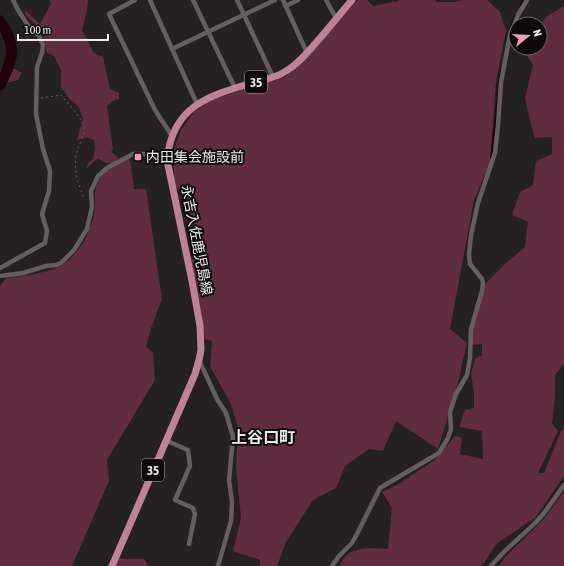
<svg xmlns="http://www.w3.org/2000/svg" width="564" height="566" font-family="'Asap Condensed','Noto Sans JP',sans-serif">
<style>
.green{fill:#5f2d3f}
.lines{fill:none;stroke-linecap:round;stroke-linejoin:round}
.stream{stroke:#20000c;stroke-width:2}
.river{stroke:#20000c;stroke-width:11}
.path{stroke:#666163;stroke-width:1;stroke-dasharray:2 3;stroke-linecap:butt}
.minor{stroke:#655e60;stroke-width:4.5}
.primary{stroke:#bf8197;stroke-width:7}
.poi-dot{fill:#f09ab7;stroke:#0d0a0b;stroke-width:1.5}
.labels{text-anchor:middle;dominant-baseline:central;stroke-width:4;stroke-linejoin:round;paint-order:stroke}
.shield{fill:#0d0a0b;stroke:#a9a6a7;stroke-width:1}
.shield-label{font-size:13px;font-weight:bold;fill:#ece9ea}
.poi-label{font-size:14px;fill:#ece9ea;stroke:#0d0a0b;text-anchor:start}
.street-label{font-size:14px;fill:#ece9ea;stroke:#0d0a0b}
.quarter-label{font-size:16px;font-weight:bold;fill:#ece9ea;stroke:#0d0a0b}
</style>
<rect width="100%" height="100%" fill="#252022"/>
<g class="green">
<path d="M50,0H88L87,10L82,30L94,53L103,57L110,89L119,93V99L112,101L107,106L113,149L111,152L119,158C111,165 106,165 98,158L86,169L89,162L93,159L95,148L94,140L86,137L77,140L83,119L79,107L68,97L61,87V70L54,56L47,53L42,31L25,14V10L40,24L51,4Z"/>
<path d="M358,0H367L373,6L398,1L399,0H435L437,2H455L463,0H487L500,12L506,31L496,82L490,163L474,200L450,329L467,343L457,387L438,449L396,421L383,451L369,449L345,466L336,488L313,500L286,542L277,566H260V560L233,551L241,518L236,466L238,428L231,404L210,366L212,341L205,339L191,257L202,255L205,249L179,189L174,186V149L181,130L194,112L209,101L238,91L286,76L303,62L330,29Z"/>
<path d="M564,6V364L555,375V395L552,424L558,431L538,473H544L561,431L564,429V476L536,517L496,544L482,566H340C347,545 370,548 388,549L392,508L382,492L397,485L435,460L455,436L462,438L460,454L483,459L482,431L459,427L465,410L474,408V393L471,374L475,359L482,355V344L472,345L473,326L486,283L505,264L525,247L528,222L512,215L520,192L533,185L536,161L552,154V137L535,138L531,125L525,98L533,65L526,54L527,48H540V25L547,16Z"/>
<path d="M15,69L22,73L18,80L6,83L0,90V70Z"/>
<path d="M129,159L131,165L134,189H146L162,299L151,328L146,347L153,352L155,380L107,460L109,481L72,566H0V286L6,278C22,276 41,274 56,268C78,259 94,228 95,206C95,195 94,186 101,177C105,170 121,162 129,159Z"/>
<path d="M564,491V566H499L505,557L543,520Z"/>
<path d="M119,559H144L148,566H115Z"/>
</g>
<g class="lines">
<g class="stream">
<path d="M521,5L524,0"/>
<path d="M511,27L515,16"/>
<path d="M491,158L495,127L499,81L501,70"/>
</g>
<path class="river" d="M0,21C17,47 14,58 0,85"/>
<path class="path" d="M41,98L61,95C67,103 83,118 84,128C85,134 81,142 78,148C72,166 77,183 85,199"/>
<g class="minor">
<path d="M135,0L109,14L155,110L172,136"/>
<path d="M150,0L197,104"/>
<path d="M193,0L235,88"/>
<path d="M237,0L273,77"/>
<path d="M283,0L307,53"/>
<path d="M326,0L336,18"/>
<path d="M286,6L298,0"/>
<path d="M172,49L275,0"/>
<path d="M0,268L45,243L47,231L42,214L49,191L50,171L43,149L36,114L37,67L42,53L43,45L39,36L27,24L18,10L13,0"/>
<path d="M0,276L23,273L46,266L56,265L61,263L74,250L87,229L92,207L91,191L98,176L107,168L133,154H144L162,161L167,160"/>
<path d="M199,360L217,399L226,413L233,437L229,480L232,502L231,521L218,566"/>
<path d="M165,440L188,450L190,466L175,500L193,508L195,514L189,544"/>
<path d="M332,566L339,556L352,543L357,534L380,488L439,453L448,438L451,429L450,412L456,394L467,375L470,358L471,329L482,291L483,283L482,279L470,264L469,254L471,235L478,203L495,153L498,125L501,82L510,35L518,15L527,0"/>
<path d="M491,566C504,550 521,537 536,522C547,511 555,497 564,485"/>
</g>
<path class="primary" d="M112,566L195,374L199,360L201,350L200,326L192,281L167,160C172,107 207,96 252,83C263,80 276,78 286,71C300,63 310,49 321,37C331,25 342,12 352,0"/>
</g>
<rect class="poi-dot" x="134" y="153" width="8" height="8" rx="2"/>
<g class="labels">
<g class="shield">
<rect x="245" y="71" width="22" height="22" rx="3"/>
<rect x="142" y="459" width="22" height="22" rx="3"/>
</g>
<g class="shield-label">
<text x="256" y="82">35</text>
<text x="153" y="470">35</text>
</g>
<g class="poi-label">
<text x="146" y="157">内田集会施設前</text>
</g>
<g class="street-label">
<text transform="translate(197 240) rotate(79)">永吉入佐鹿児島線</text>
</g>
<g class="quarter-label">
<text x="263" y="437">上谷口町</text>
</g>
</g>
<g transform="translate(528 36) rotate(72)"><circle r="19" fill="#0d0a0b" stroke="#666364"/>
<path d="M0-3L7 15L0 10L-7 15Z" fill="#f09ab7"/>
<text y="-6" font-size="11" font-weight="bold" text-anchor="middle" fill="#ece9ea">N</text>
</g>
<path d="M18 34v6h90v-6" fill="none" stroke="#ece9ea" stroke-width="2"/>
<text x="24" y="34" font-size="12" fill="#ece9ea" stroke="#0d0a0b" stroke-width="3" paint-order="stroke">100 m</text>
</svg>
